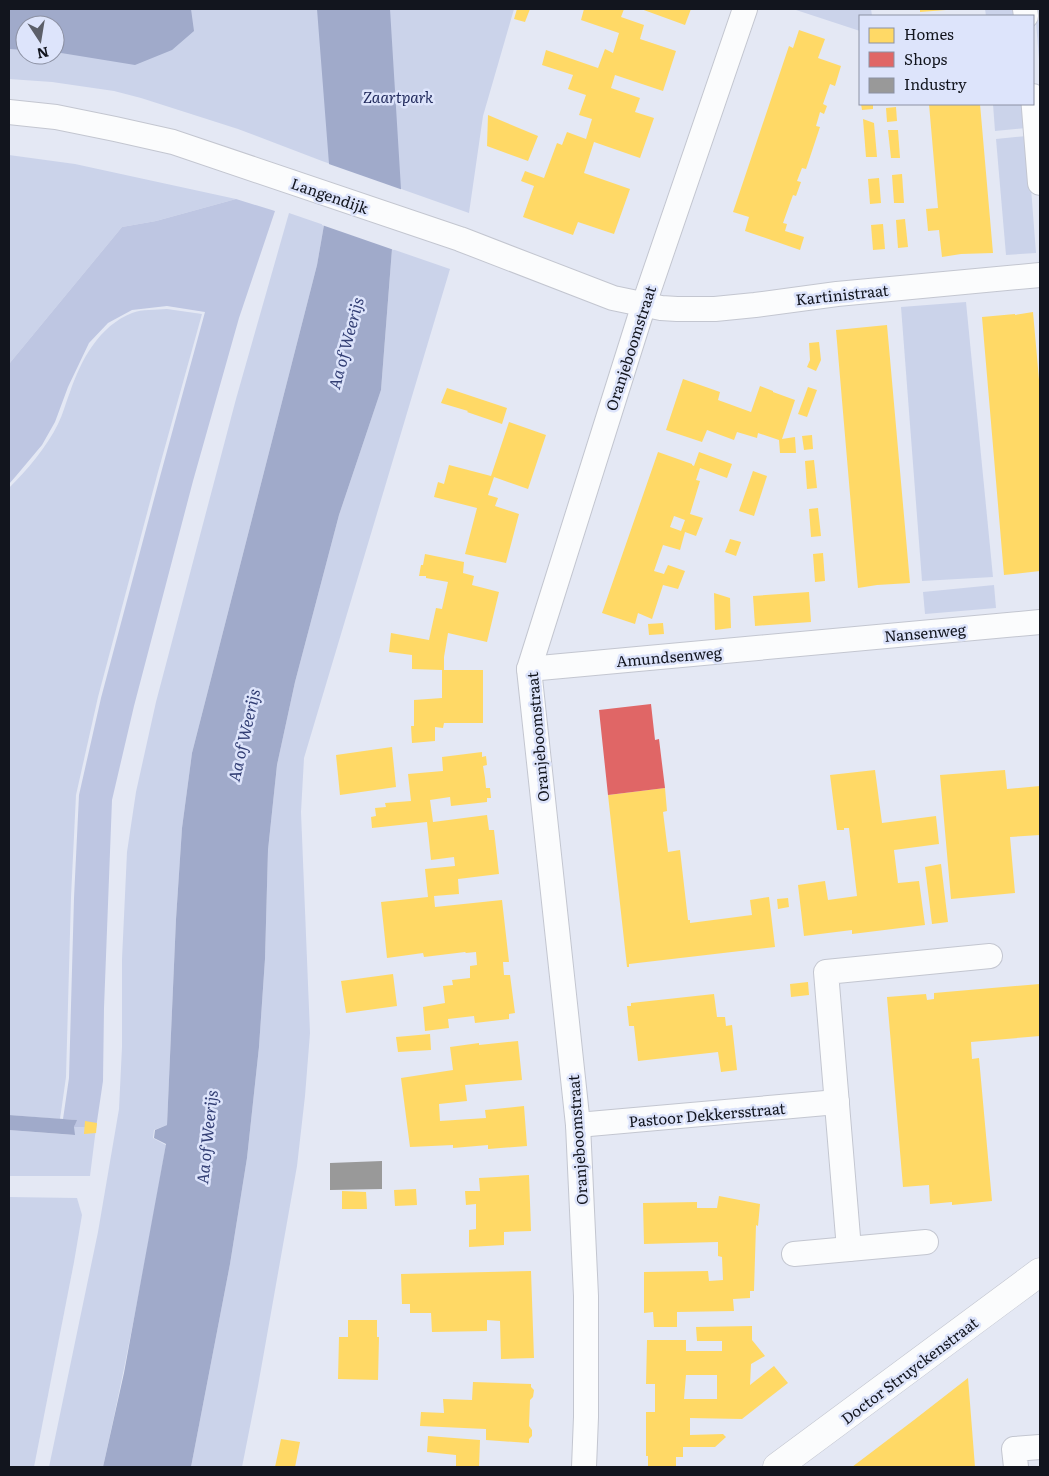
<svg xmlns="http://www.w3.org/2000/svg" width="1049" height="1476" font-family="Literata,serif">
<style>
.green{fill:#cbd3ea;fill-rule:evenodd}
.forest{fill:#bec6e2}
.water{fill:#a0aaca}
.pier{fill:#e4e8f4}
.homes{fill:#ffd966;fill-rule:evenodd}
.shops{fill:#e06666}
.industry{fill:#999}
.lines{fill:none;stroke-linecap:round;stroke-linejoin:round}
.street-casing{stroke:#c3c6d0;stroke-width:26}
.secondary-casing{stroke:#c3c6d0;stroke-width:29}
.street{stroke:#fbfcfd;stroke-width:24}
.secondary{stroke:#fbfcfd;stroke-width:28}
.labels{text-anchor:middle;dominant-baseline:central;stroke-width:5;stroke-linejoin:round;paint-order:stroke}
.park-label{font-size:15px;font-style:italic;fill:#1d2659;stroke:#dde4fb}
.street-label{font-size:15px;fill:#12151e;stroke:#dde4fb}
.water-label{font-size:16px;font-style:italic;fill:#323e74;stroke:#dde4fb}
</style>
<rect width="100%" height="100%" fill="#e4e8f4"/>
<g class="green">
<path d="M9,9H514L483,116L469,213L322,161L238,129L141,98L114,91L52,82L9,79ZM25,25H55V55H25Z"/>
<path d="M793,9H871L872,16H860V31Z"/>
<path d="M985,9H1019V16H986Z"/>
<path d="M1035,9H1040V72Z"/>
<path d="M993,104H1024L1026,128L995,131Z"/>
<path d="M1027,136L1036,253L1006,255L996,139Z"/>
<path d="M9,155L75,164L236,199L156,221L122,227L9,364Z"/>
<path d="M289,213L324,225L317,265L192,753L182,828L176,919L167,1125L154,1130L153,1138L166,1145C147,1253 127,1360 103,1467H49L98,1232L119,1109L122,1047V959L127,852L136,792L156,702L236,399Z"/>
<path d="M392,249L450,269L304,758L301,812L310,1033L305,1096L297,1166L258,1386L242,1467H191L230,1264L247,1158L259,1047L265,959L268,850L277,765L295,682L339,515L381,390Z"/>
<path d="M966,302L993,577L922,581L901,307Z"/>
<path d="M167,309L202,314L158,472L98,697L76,795L71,897L66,1077L60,1119L9,1115V488C27,470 46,448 58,424C63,414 66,402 70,392C81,360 99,326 132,313C142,309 156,310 167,309Z"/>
<path d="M994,585L996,608L925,614L923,592Z"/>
<path d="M74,1127L96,1128L90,1176H9V1130L74,1135Z"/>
<path d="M9,1197L77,1198L82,1215L74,1262L34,1467H9Z"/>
</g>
<path class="forest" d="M236,199L275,211L239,318L193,481L134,706L112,800L104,1008L103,1081L96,1128L74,1127L76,1120L63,1119L69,1078L74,898L79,795L101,698L161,473L205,312L167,306L132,310L108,323L89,343L68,387L55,422L42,445L16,476L9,484V364L122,227L156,221Z"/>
<g class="water">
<path d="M9,9H191L194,31L172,50L135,65L55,52V25H25V50L9,49Z"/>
<path d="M317,9H390L401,189L392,249L381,390L339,515L295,682L277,765L268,850L265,959L259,1047L247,1158L230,1264L191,1467H103L124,1373L166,1144L154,1138L155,1130L167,1125L176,919L182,828L192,753L317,265L324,225L329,164Z"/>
<path d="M9,1115L77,1120L74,1127L75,1135L9,1130Z"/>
</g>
<path class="pier" d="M326,163L403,190L394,250L322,225Z"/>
<g class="homes">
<path d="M517,9H530L525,22L514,19Z"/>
<path d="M584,9H624L621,17L644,25L640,39L676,51L663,91L615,75L611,88L640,98L635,112L654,118L640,158L594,142L584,173L630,189L614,234L578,222L573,235L523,217L534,186L521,181L525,171L544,178L557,143L562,145L567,132L586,139L592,119L579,115L586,95L568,89L573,75L542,65L546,50L598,68L605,49L613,53L619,33L581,20Z"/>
<path d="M641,9H691L685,25Z"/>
<path d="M920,9H946V10L920,12Z"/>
<path d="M799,30L825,39L818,58L841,66L835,86L830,84L823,104L827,106L824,114L820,112L816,126L820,127L806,169L802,168L797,181L801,182L796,196L793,195L783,223L787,224L785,231L804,237L800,250L745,231L749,217L733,212L789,46L793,48Z"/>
<path d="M861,104H873V109L862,110Z"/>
<path d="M929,104H980L993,253L961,254L942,257L939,230L928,231L926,209L938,208Z"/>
<path d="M896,107L897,121L887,122L886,108Z"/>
<path d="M488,115L538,136L528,161L487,146Z"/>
<path d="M863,119L874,123L877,157H866Z"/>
<path d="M888,130H898L900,158H891Z"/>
<path d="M902,174L904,203H894L892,175Z"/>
<path d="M879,178L881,203L870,204L868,179Z"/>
<path d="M905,219L908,247L898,248L896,220Z"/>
<path d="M883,224L885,249L873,250L871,225Z"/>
<path d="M1033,312L1040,391V571L1004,575L982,317L1015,314V315Z"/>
<path d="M887,325L910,583L877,585L858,588L836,330Z"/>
<path d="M819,342L821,360L816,371L807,367L810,360L809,343Z"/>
<path d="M683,379L720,392L718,400L751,412L760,386L773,391V392L795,400L782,439L795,437L796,453H780L779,440L758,433L757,438L737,432L734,440L707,430L702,442L666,430Z"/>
<path d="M808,387L817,390L807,417L798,414Z"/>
<path d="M447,388L507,408L502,424L467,412L468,411L441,403Z"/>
<path d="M509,422L546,435L528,489L494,477L488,495L498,498L495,506L519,514L506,563L465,554L477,508L434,497L438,482L444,484L449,465L491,476Z"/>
<path d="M812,435L813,449L804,450L802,436Z"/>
<path d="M658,452L692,464V465L694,466L699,452L732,464L727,478L700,468L696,480L700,481L690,514L703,518L696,536L685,532L680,550L663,545L654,571L664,574L668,565L685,571L678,589L663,585L652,619L638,613L635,624L602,613ZM674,516L685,520L681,531L670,527Z"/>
<path d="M814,460L817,488L807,489L805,461Z"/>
<path d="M753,471L767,476L754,516L739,511Z"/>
<path d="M818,508L821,536L811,537L809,509Z"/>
<path d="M730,539L741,542L736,556L725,552Z"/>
<path d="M823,553L825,581L815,582L813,554Z"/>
<path d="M425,554L464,562L463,573L474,576L472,585L499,592L487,642L448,633L444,657V670H483V723H444L443,728L435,727V741L412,743L411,726H414V700L442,698V670L412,669V655L389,652L391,633L429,640L436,608L442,609L448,582L426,578V576H419L421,565H423Z"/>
<path d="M809,592L811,622L755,626L753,596Z"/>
<path d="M714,593L730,598L731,628L715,630Z"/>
<path d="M663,623L664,634L649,635L648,624Z"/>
<path d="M392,747L396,787L340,795L336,755Z"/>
<path d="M482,752V757L486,756L487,765L483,766L485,778L486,788H490L491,798H487V802L451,806L450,797L430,800L433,822L487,815L489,830H494L499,874L458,879L459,894L434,896L435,907L502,900L509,962H503L504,975H510L515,1013L509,1014V1019L475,1023L474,1016L448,1019L449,1028L425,1031L423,1007L445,1003L443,986L453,985L452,980L470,978V966L477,965L476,952L466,953L465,952L424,957L423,953L387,958L381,902L428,897L425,869L455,866L454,857L431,860L427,822L372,828L371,817L376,816L375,808L386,807L385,803L411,801L408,774L443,771L442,757Z"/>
<path d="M875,770L882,823L936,816L939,844L894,850L898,883L919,881L925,925L852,934V930L804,936L798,885L825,881L828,900L857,896L849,828H844V830H837L830,775Z"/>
<path d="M1005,770L1007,789L1040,786V835L1010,837L1015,893L951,899L940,775Z"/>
<path d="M665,788L667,811L663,812L668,852L680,850L688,920H690V923L752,915L750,900L769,897L775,947L629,964V967H627L608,795Z"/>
<path d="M941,864L948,922L932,924L925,867Z"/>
<path d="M788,898L789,907L778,909L777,899Z"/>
<path d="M393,974L397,1006L346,1013L341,981Z"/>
<path d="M808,982L809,995L791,997L790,984Z"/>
<path d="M1040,984V1036L971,1042L972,1059L979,1058L992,1201L952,1205V1202L930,1204L929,1185L903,1187L887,997L926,994L927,1000L934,999V993Z"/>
<path d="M714,994L717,1017H725L726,1026L732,1025L737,1070L721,1072L718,1052L638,1061L634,1026H629L627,1006H631V1003Z"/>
<path d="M430,1034L431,1050L398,1052L396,1037Z"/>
<path d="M518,1041L522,1080L465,1085L467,1101L439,1104L440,1121L486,1118L485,1110L524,1106L527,1146L488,1149V1145L453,1148V1145L410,1147L401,1078L453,1070L450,1047L479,1043V1045Z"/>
<path d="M85,1121L97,1123L96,1133L84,1134Z"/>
<path d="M529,1175L531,1231L504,1232V1245L469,1247V1230L476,1229V1204L466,1205L465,1191H480L479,1178Z"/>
<path d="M416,1189L417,1205L395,1206L394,1190Z"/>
<path d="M342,1191L366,1192L367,1209H342Z"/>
<path d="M719,1196L760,1204L758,1226L756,1225L754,1290V1291H750V1298L733,1299L734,1311L677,1312V1327H654L653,1312L644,1313V1272L708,1271L709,1281L723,1280L722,1257L718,1256V1242L644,1244L643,1203L697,1202V1208H717Z"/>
<path d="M531,1271L534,1358L501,1359L500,1321L487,1320V1331L432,1332L431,1313H410V1304H402L401,1274Z"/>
<path d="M348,1320H377V1337H379L378,1380L338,1379L339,1337H348Z"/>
<path d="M752,1326V1340L765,1356L751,1364L750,1385L774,1366L788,1383L742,1419L690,1418V1435L723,1434L726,1437L715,1447H683V1457H676V1467H648V1456H646V1412H655V1384H646L647,1340H686V1351H722V1341H697L696,1327ZM686,1375H717V1399H684Z"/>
<path d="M968,1378L975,1467H852L914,1420Z"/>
<path d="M473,1382L531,1384V1387L534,1390L533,1397L530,1400L529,1426L532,1430V1436L529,1439V1443L486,1440V1429L420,1426L421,1412L444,1413L443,1399L472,1400Z"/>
<path d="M428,1436L480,1440L479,1467H456V1455L427,1452Z"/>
<path d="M281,1439L300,1442L295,1467H275Z"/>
</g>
<path class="shops" d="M651,704L655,740L659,739L665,788L608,795L599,710Z"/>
<path class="industry" d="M382,1161V1189L330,1190V1163Z"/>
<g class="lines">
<g class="street-casing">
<g id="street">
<path d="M1025,9L1026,16"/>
<path d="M1033,96L1040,183"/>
<path d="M9,112L56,117L115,129L173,142L460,239L613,298L661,308L677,309H715L755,305L837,294L1040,275"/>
<path d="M529,669L1040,622"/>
<path d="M578,1125L837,1102"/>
<path d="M849,1249L826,972L990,956"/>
<path d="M794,1254L926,1242"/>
<path d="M584,1467L586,1417V1296L578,1125L529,669L644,304L745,9"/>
<path d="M1016,1467L1014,1449L1040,1447"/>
</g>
</g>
<g class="secondary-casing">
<path id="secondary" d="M777,1467L1040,1272"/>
</g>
<use href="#street" class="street"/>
<use href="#secondary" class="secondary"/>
</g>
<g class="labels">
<g class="park-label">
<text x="398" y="96">Zaartpark</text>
</g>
<g class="street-label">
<text transform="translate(330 195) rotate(19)">Langendijk</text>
<text transform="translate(842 294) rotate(-6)">Kartinistraat</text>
<text transform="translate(630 348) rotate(-72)">Oranjeboomstraat</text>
<text transform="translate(925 632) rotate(-5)">Nansenweg</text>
<text transform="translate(669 656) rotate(-5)">Amundsenweg</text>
<text transform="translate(537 737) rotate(-95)">Oranjeboomstraat</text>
<text transform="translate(707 1114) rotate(-5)">Pastoor Dekkersstraat</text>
<text transform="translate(577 1140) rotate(-94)">Oranjeboomstraat</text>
<text transform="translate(909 1370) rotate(-37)">Doctor Struyckenstraat</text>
</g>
<g class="water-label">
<text transform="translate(345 343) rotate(-75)">Aa of Weerijs</text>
<text transform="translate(243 735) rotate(-77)">Aa of Weerijs</text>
<text transform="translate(206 1137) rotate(-84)">Aa of Weerijs</text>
</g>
</g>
<rect width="1049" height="1476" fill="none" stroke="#12151e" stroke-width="20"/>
<rect x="859" y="15" width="175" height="90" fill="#dde4fb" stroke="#8c91a3"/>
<rect x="869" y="28" width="25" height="15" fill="#ffd966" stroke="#8c91a3"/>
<text x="904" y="40" font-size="15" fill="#12151e">Homes</text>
<rect x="869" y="52" width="25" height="15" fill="#e06666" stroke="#8c91a3"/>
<text x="904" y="65" font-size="15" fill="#12151e">Shops</text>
<rect x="869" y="78" width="25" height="15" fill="#999999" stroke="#8c91a3"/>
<text x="904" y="90" font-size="15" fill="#12151e">Industry</text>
<g transform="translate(40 40) rotate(168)"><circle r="24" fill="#dde4fb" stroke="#8c91a3"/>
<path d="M0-4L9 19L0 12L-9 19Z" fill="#5c5f69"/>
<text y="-8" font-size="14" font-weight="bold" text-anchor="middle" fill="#12151e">N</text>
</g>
</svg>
